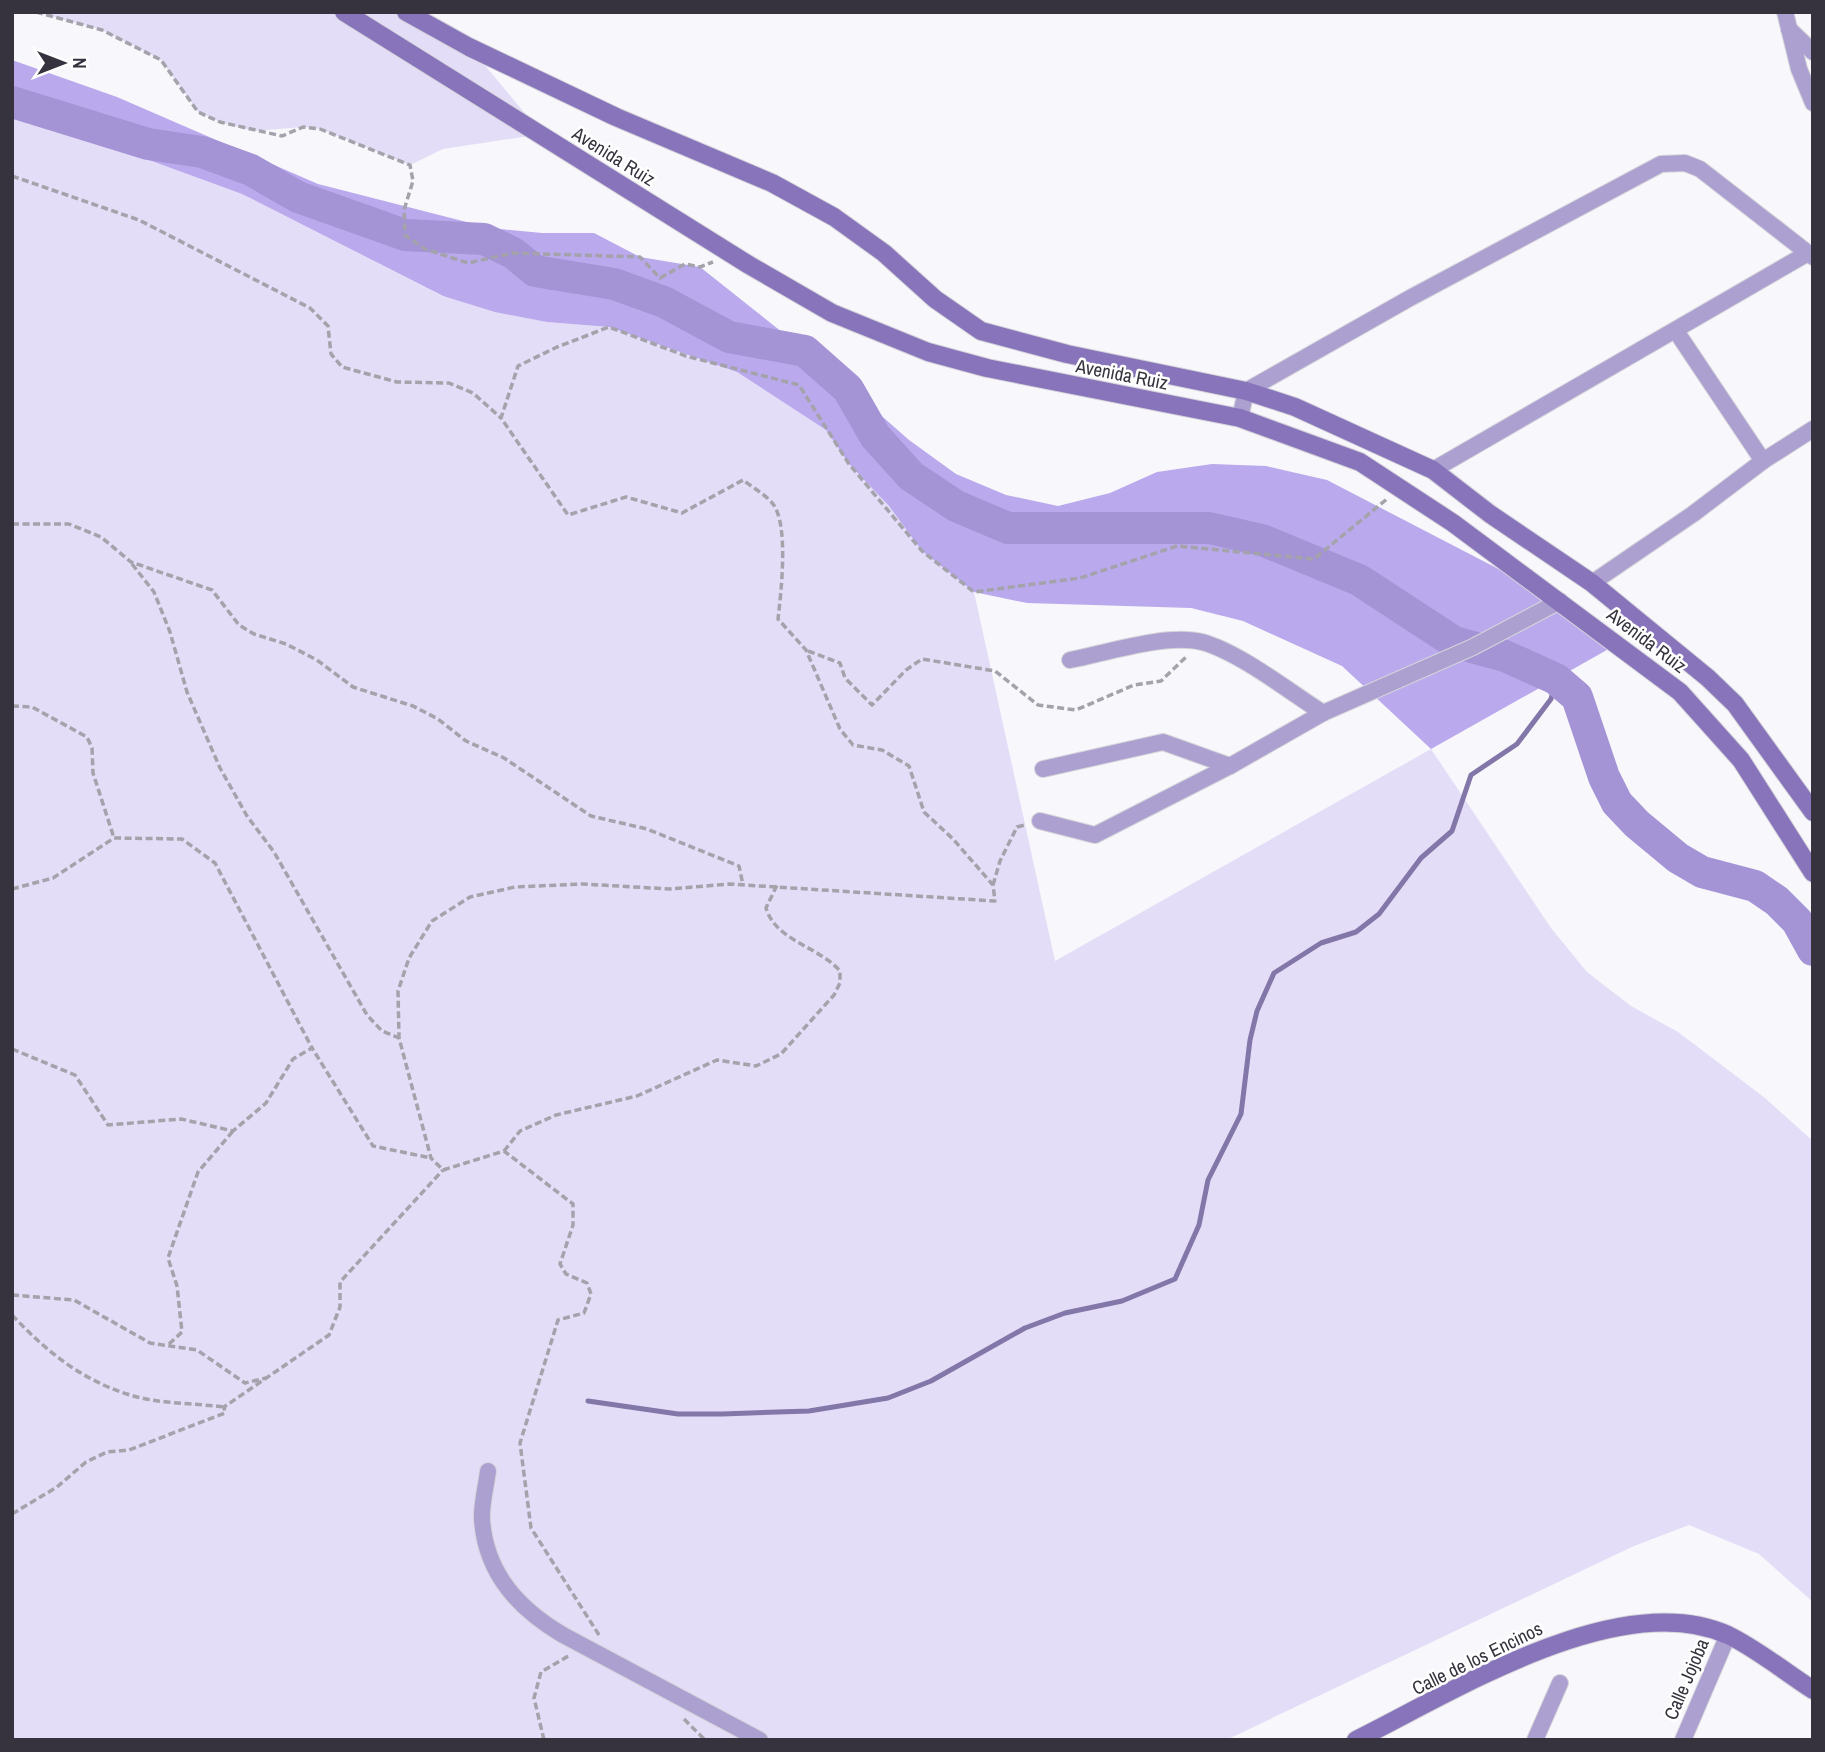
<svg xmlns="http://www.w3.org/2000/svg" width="1825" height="1752" font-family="'Archivo Narrow',sans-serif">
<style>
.green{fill:#e3ddf7}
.forest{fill:#baa9ec}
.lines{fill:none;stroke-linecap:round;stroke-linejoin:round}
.stream{stroke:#8376a8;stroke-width:5}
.river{stroke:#a493d5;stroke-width:32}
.street-casing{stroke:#d5d4da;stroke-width:18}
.secondary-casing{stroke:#d5d4da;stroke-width:20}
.path{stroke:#a4a2aa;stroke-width:3.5;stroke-dasharray:7 3.5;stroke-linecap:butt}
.street{stroke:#aca0d0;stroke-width:16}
.secondary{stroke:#8874bb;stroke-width:18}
.labels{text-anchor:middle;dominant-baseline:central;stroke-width:5;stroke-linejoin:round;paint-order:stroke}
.street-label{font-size:19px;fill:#36333e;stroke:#fff}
</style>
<rect width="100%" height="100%" fill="#f8f7fc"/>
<g class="green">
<path d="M36,12H397L474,52L542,134L443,149L410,165L320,129L303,127L253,131L220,122L198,112L161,60L102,30Z"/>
<path d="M12,110L242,194L442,296L547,322L609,327L737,372L826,430L849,464L889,506L922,551L974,592L1055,961L1431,749L1551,928L1587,972L1631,1006L1678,1032L1765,1098L1813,1141V1602L1759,1554L1689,1525L1634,1546L1226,1740H12Z"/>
</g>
<path class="forest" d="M12,60L117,97L318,184L490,228L542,233H594L640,257L700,267L826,367L909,440L956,474L1006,495L1058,506L1110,493L1157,472L1212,464L1266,466L1327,480L1560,601L1621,642L1431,749L1342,666L1243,621L1191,608L1027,603L974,592L922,551L889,506L849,464L826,430L737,372L609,327L547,322L495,312L443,296L242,194L12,110Z"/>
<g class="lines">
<path class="stream" d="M588,1401L678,1414H722L809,1411L888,1398L931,1381L1025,1328L1065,1313L1122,1301L1175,1279L1199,1225L1208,1180L1241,1114L1250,1040L1257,1011L1274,973L1321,943L1356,932L1379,914L1421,858L1452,831L1471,775L1517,744L1551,699L1556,679"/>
<path class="river" d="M12,102L148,144L202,152L251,170L298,197L405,235L484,239L513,253L535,271L614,284L664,302L729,337L805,351L848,389L875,436L911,476L956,506L1008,528H1209L1262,540L1359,580L1454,642L1505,656L1556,679L1577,697L1604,777L1617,803L1637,824L1678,858L1702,872L1755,886L1777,901L1797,921L1813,950"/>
<g class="street-casing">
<g id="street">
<path d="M1785,12L1799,69L1813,103"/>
<path d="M1789,29L1813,52"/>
<path d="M1676,331L1763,461"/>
<path d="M1240,418L1246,391L1410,298L1661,164L1685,163L1700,169L1813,257"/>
<path d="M1433,470L1808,253"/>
<path d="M1592,583L1693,514L1763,461L1813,429"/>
<path d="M1070,660C1106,653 1167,633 1202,642C1239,652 1290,692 1323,713"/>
<path d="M1043,769L1163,742L1230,766"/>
<path d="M1040,821L1095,835L1230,766L1323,713L1473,647L1560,601"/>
<path d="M488,1471C486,1487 481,1505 482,1520C486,1574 519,1609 563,1635L760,1740"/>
<path d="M1535,1740L1560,1683"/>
<path d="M1683,1740L1728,1635"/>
</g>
</g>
<g class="secondary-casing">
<g id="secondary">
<path d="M344,12L749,265L832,313L928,352L987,368L1240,418L1360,462L1453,523L1680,692L1741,760L1813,873"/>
<path d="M406,12L469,47L616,117L772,183L834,217L884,253L935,299L981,331L1067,354L1246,391L1295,407L1433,470L1490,514L1592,583L1708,678L1735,704L1813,812"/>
<path d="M1356,1740C1453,1692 1620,1586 1728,1635C1757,1649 1785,1672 1813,1690"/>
</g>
</g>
<g class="path">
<path d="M36,12L102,30L161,60L198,112L220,122L282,136L303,127L320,129L410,165L413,181L404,210L405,235L425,249L468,263L513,253L640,257L660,278L685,264L700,267L713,262"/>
<path d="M12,176L139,220L310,308L328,326L331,354L342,367L397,382L449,383L473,393L501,418"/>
<path d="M12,524H69L101,537L131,562L212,590L239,625L254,634L286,644L317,660L353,687L413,706L438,719L466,741L504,758L591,816L647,829L739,866L743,885"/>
<path d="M132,564L154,592L170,632L187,692L220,768L247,816L274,852L367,1015L382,1031L399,1038"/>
<path d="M808,651L840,663L845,678L872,705L906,670L922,659L995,671L1038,705L1076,710L1134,685L1161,681L1186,657"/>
<path d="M12,706L32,707L87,737L92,748L93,773L114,838"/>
<path d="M993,885L1000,861L1017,827L1025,825"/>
<path d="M12,889L53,878L114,838L182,839L215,863L312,1048"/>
<path d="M12,1049L75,1075L108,1125L181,1119L233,1131L266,1103L293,1059L312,1048L373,1146L431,1158"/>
<path d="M504,1151L520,1131L556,1115L637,1096L717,1060L756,1066L781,1054L834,995L840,983V971C818,946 776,941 766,908L777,885"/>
<path d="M12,1295L74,1300L150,1343L197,1350L245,1383L266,1378"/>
<path d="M12,1315C45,1350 80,1379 127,1394C156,1404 193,1403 224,1407"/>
<path d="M169,1344L182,1332L177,1286L168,1258L198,1172L233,1131"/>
<path d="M12,1514L57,1487L86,1462L107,1452L129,1450L225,1413L224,1407L329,1335L340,1307V1282L443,1170"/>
<path d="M599,1635L531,1528L520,1443L558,1320L584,1313L591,1294L587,1283L566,1274L560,1264L573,1225V1204L504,1151L443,1170L431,1158L399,1038L398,991L409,958L432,921L470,897L515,887L582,884L670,889L729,884L995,901L993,885L953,839L924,812L909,766L882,750L853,745L840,729L806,650L778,619C781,593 789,525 773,504C766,495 752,487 743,480L682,513L626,497L568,515L501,418L518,366L557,347L609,327L686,356L799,385L849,464L922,551L974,592L1080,578L1177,546L1314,559L1387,499"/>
<path d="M684,1719L705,1740"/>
<path d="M544,1740L534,1698L541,1672L570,1655"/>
</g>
<use href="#street" class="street"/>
<use href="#secondary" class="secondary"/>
</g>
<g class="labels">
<g class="street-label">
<text transform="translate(614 156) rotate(32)">Avenida Ruiz</text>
<text transform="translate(1122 374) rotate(11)">Avenida Ruiz</text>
<text transform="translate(1647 640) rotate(37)">Avenida Ruiz</text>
<text transform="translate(1477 1658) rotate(-26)">Calle de los Encinos</text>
<text transform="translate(1686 1679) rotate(-67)">Calle Jojoba</text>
</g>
</g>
<rect width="1825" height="1752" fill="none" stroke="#36333e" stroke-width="28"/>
<g transform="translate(63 63) rotate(90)" stroke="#ffffff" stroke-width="5" paint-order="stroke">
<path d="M0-5L12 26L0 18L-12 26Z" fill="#36333e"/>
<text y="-10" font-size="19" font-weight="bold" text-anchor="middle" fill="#36333e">N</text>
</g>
</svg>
